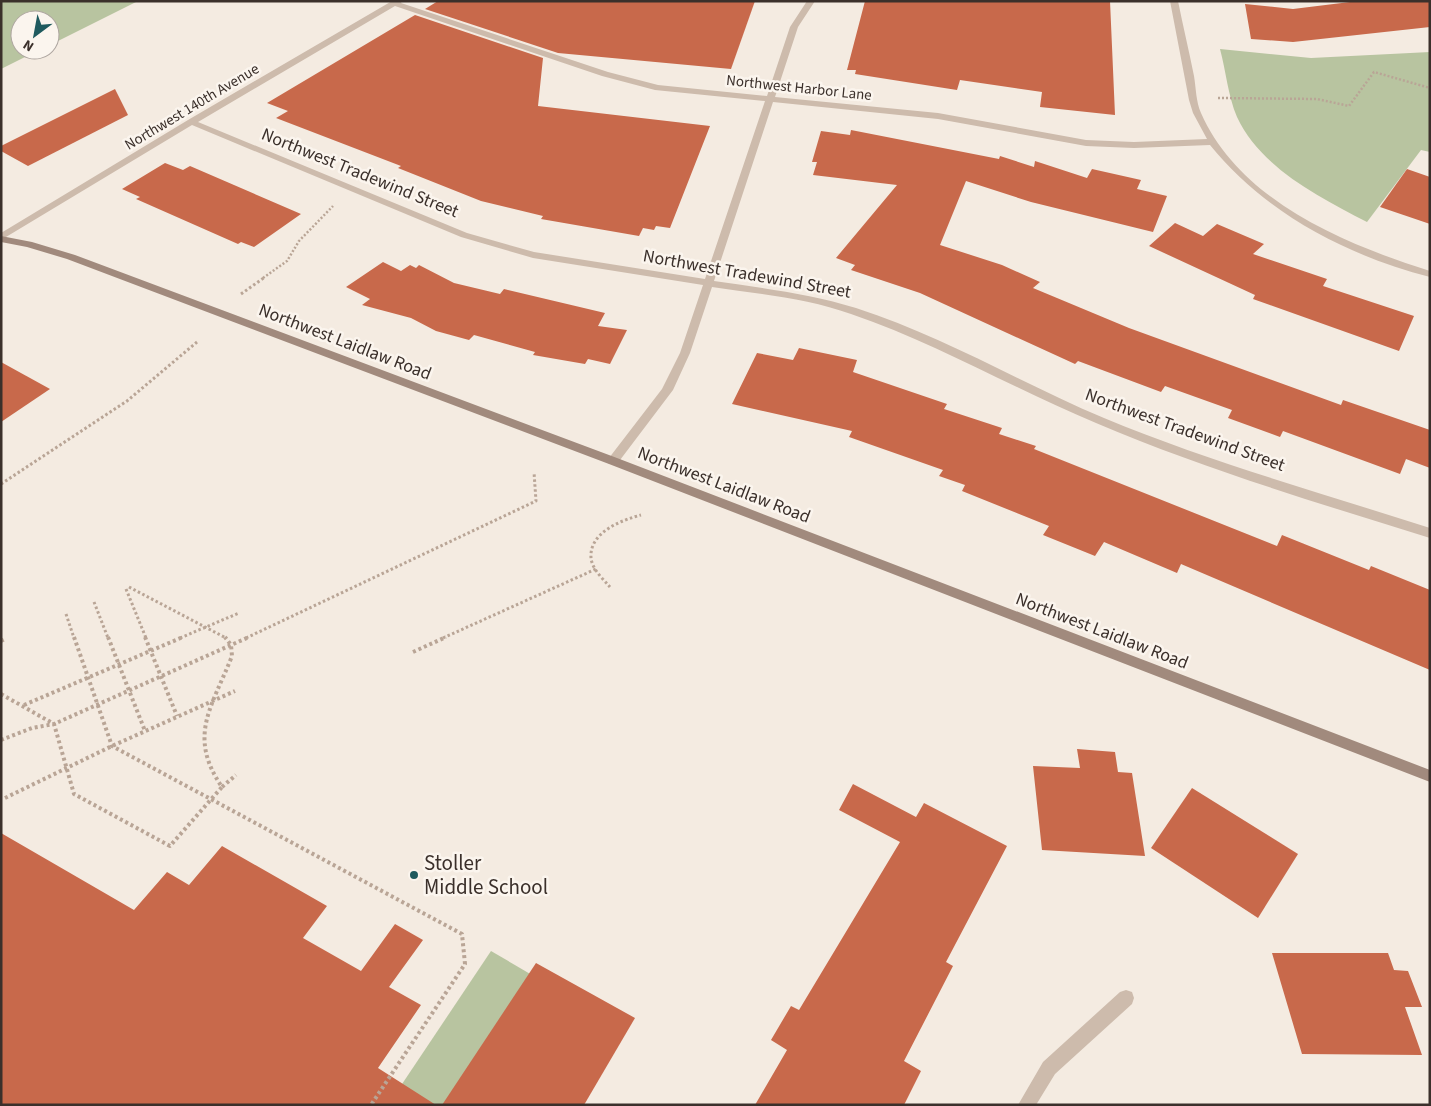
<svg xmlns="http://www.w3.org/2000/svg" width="1431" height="1106" font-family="'Source Sans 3',sans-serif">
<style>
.green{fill:#b8c4a0}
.building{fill:#c8694b}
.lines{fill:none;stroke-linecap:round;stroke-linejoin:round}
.path-far2{stroke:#b9a596;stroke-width:2.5;stroke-dasharray:2 2;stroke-linecap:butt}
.path-far1{stroke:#b9a596;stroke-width:3;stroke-dasharray:2.5 2.5;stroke-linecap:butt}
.path{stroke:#b9a596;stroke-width:4;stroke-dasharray:3 3;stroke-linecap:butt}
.minor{fill:#cdbbac;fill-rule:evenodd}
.secondary{fill:#a18a7d;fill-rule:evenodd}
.poi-dot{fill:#1f5a5e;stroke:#fbf5ee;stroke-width:2}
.labels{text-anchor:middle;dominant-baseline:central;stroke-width:5;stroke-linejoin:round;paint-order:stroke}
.far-street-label{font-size:15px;fill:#3b302b;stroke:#fbf5ee}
.street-label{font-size:18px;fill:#3b302b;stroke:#fbf5ee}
.near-poi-label{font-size:21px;fill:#3b302b;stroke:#fbf5ee;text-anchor:start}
</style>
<rect width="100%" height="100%" fill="#f4ebe1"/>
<g class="green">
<path d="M1,1H138L50,45V20H20V50H39L1,69Z"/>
<path d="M1220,49L1311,58L1430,52V152L1421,150L1367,222C1319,197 1261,168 1237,117C1228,96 1226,71 1220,49Z"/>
<path d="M491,951L621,1027L573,1105H388Z"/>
</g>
<g class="building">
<path d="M438,1H755L731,69L558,53L425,9Z"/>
<path d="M865,1H1110L1115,115L1040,107L1042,92L960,80L957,90L855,74L856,70H847Z"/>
<path d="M1358,1H1430V27L1293,42L1251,39L1245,4L1293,9Z"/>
<path d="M415,15L543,58L538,106L710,126L670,228L656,226L654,230L643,228L639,236L541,219L543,216L481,201L398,168L401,166L276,118L288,111L267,103Z"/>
<path d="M115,89L128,115L28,166L1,151V146Z"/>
<path d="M851,130L999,159L1000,156L1034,167L1035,161L1087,178L1092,169L1141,180L1137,189L1167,196L1153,232L1031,202L966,181L940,245L1002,265L1040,282L1033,288L1129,328L1341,405L1343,400L1430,430V468L1406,459L1400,474L1283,431L1280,437L1228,418L1232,410L1165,386L1161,392L1078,361L1075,364L920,293L851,270L855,265L836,258L897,185L813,175L817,162H812L821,131L850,135Z"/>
<path d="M165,163L183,170L190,166L301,214L254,247L241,242L238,244L136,199L140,197L122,189Z"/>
<path d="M1407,169L1430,177V224L1380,207Z"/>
<path d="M1175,223L1203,236L1217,224L1264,244L1253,254L1327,279L1323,286L1414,316L1399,351L1253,299L1255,295L1149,246Z"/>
<path d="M383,262L401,271L410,265L416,268L419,265L454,283L500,294L504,289L605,313L598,326L627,330L610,364L588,359L585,364L533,355L535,352L474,335L469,340L436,331L411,318L362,305L370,299L346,287Z"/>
<path d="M799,348L857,360L853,372L947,404L944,409L1002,428L999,434L1036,446L1034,449L1277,546L1282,535L1369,570L1371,566L1430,590V670L1181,564L1177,573L1104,542L1095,556L1043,535L1049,526L962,491L965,485L939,476L943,470L849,437L852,431L732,404L757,353L793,360Z"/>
<path d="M1,362L50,389L1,422Z"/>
<path d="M1077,749L1115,752L1118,772L1132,773L1145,856L1042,850L1033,766L1080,768Z"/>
<path d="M853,784L916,817L924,803L1007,846L946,962L953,966L904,1061L921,1071L904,1105H755L787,1050L771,1040L791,1006L799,1010L900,842L839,810Z"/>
<path d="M1192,788L1298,854L1258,918L1151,848Z"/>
<path d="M1,833L134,910L167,872L189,885L222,846L327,906L303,938L361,971L395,924L423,940L389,987L421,1005L378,1068L436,1105H1Z"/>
<path d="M1272,953H1388L1394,970L1408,971L1422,1007H1405L1422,1055L1302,1054Z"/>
<path d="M536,963L635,1018L584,1105H442Z"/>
</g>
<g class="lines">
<g class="path-far2">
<path d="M1218,98L1317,99L1349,106L1374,72L1430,88"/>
<path d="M263,278L287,261L299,241L333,206"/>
</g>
<g class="path-far1">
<path d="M241,294L265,277"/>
<path d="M1,484L127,401L197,342"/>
<path d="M129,587L226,638"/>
<path d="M610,587C603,579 592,569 591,558C589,532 622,520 641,515"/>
<path d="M126,589L146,638"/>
<path d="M94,602L108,638"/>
<path d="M66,614L74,638"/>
<path d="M180,638L239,613"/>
<path d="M246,638L536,501L534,472"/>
<path d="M443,638L596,569"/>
</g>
<g class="path">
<path d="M74,637L112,746L462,934L465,964L371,1105"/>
<path d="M108,637L145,731"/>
<path d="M145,637L177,716"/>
<path d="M1,641L5,639"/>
<path d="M413,652L446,637"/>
<path d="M1,694L54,724L74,794L170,846L222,787C187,736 212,707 232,656L231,645L225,637"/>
<path d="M24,705L183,637"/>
<path d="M1,740L32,728L54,724L249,637"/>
<path d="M222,787L236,775"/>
<path d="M5,798L112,746L235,691"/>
</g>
<g class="minor">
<path d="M392,1H402L401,3L608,72L658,85L767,96L790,27L807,1H815L798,27L775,97L938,113L1086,140L1134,142L1207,139L1193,113L1189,100L1170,1H1178C1183,26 1189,51 1194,76C1196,88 1196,102 1201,113C1240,201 1344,244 1430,271V277C1345,255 1265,213 1210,145L1134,148L1086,146L938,119L773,102L714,281C762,288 810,294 856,308C943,336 1021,383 1104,418C1210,462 1321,493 1430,528V538C1318,503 1204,469 1096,423C1014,389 936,343 851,314C807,298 759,294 712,287L690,353L673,390L617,464H609L607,461L609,458L662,389L680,353L703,285L533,258L461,237L192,125L1,240V233L188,120ZM395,6L602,76L655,90L765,101L705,279L534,252L467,233L198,122Z"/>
<path d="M1126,990L1132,992L1134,998L1132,1004L1055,1074L1036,1105H1018L1043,1062L1120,992Z"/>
</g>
<path class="secondary" d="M1,236L32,242L75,255L617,458L1430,770V782L609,464L67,259L27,247L1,242Z"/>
</g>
<circle class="poi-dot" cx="414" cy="875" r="5"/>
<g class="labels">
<g class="far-street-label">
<text transform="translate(799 88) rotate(6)">Northwest Harbor Lane</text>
<text transform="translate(192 107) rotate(-31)">Northwest 140th Avenue</text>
</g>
<g class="street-label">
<text transform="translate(360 173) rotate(22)">Northwest Tradewind Street</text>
<text transform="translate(747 274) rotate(10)">Northwest Tradewind Street</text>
<text transform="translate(345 342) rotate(21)">Northwest Laidlaw Road</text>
<text transform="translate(1185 430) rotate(20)">Northwest Tradewind Street</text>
<text transform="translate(724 485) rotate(21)">Northwest Laidlaw Road</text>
<text transform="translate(1102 631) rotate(21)">Northwest Laidlaw Road</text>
</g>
<g class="near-poi-label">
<text x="424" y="863">Stoller<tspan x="424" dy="24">Middle School</tspan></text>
</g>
</g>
<rect width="1431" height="1106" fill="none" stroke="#3b302b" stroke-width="5"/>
<g transform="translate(35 35) rotate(212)"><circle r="24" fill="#fbf5ee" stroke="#aea6a0"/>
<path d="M0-4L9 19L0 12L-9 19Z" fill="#1f5a5e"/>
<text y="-8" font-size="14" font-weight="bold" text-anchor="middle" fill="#3b302b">N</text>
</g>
</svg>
